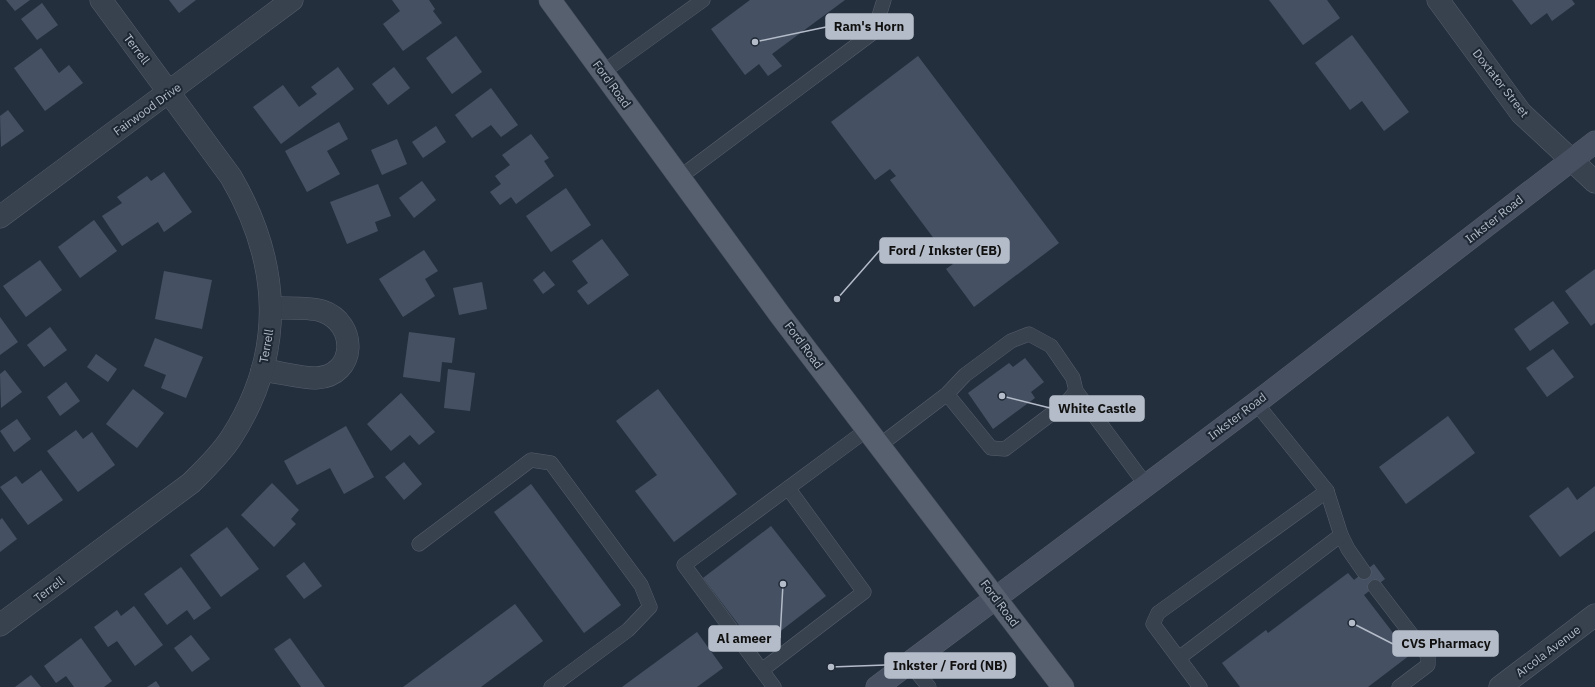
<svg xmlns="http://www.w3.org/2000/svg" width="1595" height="687" font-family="'IBM Plex Sans',sans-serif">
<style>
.building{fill:#455162}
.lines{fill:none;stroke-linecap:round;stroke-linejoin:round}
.lane-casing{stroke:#565f6c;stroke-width:15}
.street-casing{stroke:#565f6c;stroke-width:23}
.secondary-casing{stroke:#565f6c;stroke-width:23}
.primary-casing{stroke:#414a57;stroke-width:23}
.lane{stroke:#38414e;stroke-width:14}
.street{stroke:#38414e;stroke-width:22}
.secondary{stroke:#465061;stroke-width:22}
.primary{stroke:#56606e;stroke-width:22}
.labels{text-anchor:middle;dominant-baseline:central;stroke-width:4;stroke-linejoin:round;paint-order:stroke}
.street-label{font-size:12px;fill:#b4bcc9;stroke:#1d2633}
.leader{fill:none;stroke:#b4bcc9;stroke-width:1.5}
.callout-dot{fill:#b4bcc9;stroke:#1d2633;stroke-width:1.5}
.callout{fill:#b4bcc9;stroke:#b4bcc9;stroke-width:1.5}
.callout-label{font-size:13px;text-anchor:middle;font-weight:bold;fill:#111}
</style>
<rect width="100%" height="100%" fill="#242f3e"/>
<g class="building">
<path d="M6,0H30L15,11Z"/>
<path d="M169,0H196L179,13Z"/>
<path d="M392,0H429L435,9L433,11L442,23L403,51L383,24L400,11Z"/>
<path d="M750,0H845L772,54L782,66L768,76L759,64L745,75L711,29Z"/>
<path d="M1269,0H1327L1340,18L1303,45Z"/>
<path d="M1512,0H1572L1575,4L1552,21L1547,13L1531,25Z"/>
<path d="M42,3L58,25L37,40L21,19Z"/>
<path d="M1352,35L1409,112L1384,131L1362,101L1350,110L1315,63Z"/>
<path d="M456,36L482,72L452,94L426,58Z"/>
<path d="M41,48L59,73L69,65L83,83L45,111L14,68Z"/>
<path d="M918,56L1059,243L974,307L946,269L953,264L890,180L896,176L890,169L875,180L831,122Z"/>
<path d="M338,67L354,89L281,144L253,107L283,85L299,107L317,94L311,87Z"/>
<path d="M394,67L410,88L388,105L372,84Z"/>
<path d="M491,88L518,125L501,137L491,125L472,138L455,115Z"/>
<path d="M8,110L24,131L1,147L0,116Z"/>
<path d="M339,122L348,139L327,151L340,174L307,192L285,151Z"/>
<path d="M436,126L446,142L423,158L412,142Z"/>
<path d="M531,134L549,158L544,161L554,176L516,204L511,197L500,205L490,192L501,184L495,176L510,165L502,155Z"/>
<path d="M397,139L407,164L382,175L371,150Z"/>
<path d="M164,172L192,212L164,232L158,222L122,246L102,216L122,203L117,197L147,176L151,181Z"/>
<path d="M422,181L436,200L414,218L399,198Z"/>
<path d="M378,184L391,216L375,222L378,231L347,244L330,202Z"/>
<path d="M566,188L591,225L551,252L526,216Z"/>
<path d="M94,220L117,251L80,278L58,247Z"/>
<path d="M602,239L629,275L588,305L577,291L588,283L572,261Z"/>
<path d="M424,250L438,271L425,279L435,296L403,317L379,279Z"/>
<path d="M40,260L62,290L26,317L3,286Z"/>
<path d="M1595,269V323L1591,326L1565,291Z"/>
<path d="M164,271L212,280L202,329L155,319Z"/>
<path d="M544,271L555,285L543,294L533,280Z"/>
<path d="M482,282L487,309L459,315L453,288Z"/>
<path d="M1553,301L1569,323L1530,351L1514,329Z"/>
<path d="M0,317L18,342L0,355Z"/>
<path d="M50,327L67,350L44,367L27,345Z"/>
<path d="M409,332L455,338L452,363L442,362L440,382L403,377Z"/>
<path d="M155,338L203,357L186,398L161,388L166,375L144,366Z"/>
<path d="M1553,349L1574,377L1547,397L1526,368Z"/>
<path d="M96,354L117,369L108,382L87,367Z"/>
<path d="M1025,358L1044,382L1031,392L1035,398L993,429L968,393L1009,363L1013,367Z"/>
<path d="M448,369L475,373L470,411L444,408Z"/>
<path d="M5,370L22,392L1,408L0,374Z"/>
<path d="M66,382L80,401L60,416L47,397Z"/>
<path d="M133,389L164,413L137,448L106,424Z"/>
<path d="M658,389L737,494L674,542L635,491L657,475L616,421Z"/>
<path d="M401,393L435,432L419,445L410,435L391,451L367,424Z"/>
<path d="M1448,416L1475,453L1406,504L1379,467Z"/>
<path d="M17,419L31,439L14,452L0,431Z"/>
<path d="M346,426L374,477L344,494L330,468L297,485L284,461Z"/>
<path d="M76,430L83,439L92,432L115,465L78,492L47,451Z"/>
<path d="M404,462L422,484L404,500L385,477Z"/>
<path d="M41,470L63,500L28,525L0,487L16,476L22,484Z"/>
<path d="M272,483L299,510L291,519L296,524L274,547L241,515Z"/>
<path d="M531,484L621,605L584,633L494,512Z"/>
<path d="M1595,486V531L1560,557L1529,516L1568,487L1577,500Z"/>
<path d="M2,518L17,539L0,552V520Z"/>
<path d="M771,526L826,596L757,649L703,578Z"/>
<path d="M227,527L259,569L221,597L190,555Z"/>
<path d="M304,562L322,586L304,599L286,576Z"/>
<path d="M1374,564L1385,579L1364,595L1410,655L1368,687H1240L1222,663L1266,630L1268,633L1348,573L1354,580Z"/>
<path d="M181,567L211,608L194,620L187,610L167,625L144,594Z"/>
<path d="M515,604L543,641L481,687H403Z"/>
<path d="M134,606L163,645L135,666L117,641L108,647L94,627L117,610L121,616Z"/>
<path d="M697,632L723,668L697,687H622Z"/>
<path d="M191,635L210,659L192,672L174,648Z"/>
<path d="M81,638L112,681L104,687H74L66,676L56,683L44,666Z"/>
<path d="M290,638L325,687H301L274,649Z"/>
<path d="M31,675L41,687H15Z"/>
<path d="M156,681L160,687H147Z"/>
</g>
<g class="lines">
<g class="lane-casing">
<g id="lane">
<path d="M603,72L703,0"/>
<path d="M680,177L874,32L884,0"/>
<path d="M947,394L991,448L1005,449L1067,402L1076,391"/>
<path d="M1256,403L1327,491L1341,535L1348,549L1364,572"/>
<path d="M880,445L947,394L965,375L1011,341L1029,334L1051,346L1073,378L1076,391L1146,485"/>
<path d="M419,544L531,460L551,463L641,585L650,607L628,630L551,687"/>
<path d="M1375,587L1428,656V665L1399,687"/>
<path d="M1179,658L1341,535"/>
<path d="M909,663L929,687"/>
<path d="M762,670L864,592L788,488"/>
<path d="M774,687L684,565L868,429"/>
<path d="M1200,687L1153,624L1158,613L1327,491"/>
</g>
</g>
<g class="street-casing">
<g id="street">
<path d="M1438,0L1521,113L1595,182"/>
<path d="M0,217L292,0"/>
<path d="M262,370C279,372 299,378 316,378C357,376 358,323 322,311C312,307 283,308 271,308"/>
<path d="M0,625L191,483C205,469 220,455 231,438C286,353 281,263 231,177L101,0"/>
<path d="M1500,687L1595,615"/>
</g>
</g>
<g class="secondary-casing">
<path id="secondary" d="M877,687L1256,403L1595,142"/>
</g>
<g class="primary-casing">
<path id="primary" d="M550,0L780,315L1063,687"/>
</g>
<use href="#lane" class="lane"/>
<use href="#street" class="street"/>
<use href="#secondary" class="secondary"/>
<use href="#primary" class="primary"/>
</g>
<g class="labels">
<g class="street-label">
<text transform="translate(137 49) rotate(53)">Terrell</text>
<text transform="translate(1501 83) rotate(52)">Doxtator Street</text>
<text transform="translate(612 84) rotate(54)">Ford Road</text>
<text transform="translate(147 109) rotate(-36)">Fairwood Drive</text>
<text transform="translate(1494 219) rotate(-38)">Inkster Road</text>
<text transform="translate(804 345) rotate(53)">Ford Road</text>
<text transform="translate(266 346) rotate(-80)">Terrell</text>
<text transform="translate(1237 416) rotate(-37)">Inkster Road</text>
<text transform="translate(49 589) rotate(-37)">Terrell</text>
<text transform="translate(1000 603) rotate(53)">Ford Road</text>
<text transform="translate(1548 651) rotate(-37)">Arcola Avenue</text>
</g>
</g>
<path class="leader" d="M755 42L826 27M837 299L880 250M1002 396L1050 408M783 584L780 638M1352 623L1393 644M831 667L885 665"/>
<g class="callout-dot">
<circle cx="755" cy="42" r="4"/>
<circle cx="837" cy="299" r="4"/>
<circle cx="1002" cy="396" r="4"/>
<circle cx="783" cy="584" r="4"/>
<circle cx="1352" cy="623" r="4"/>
<circle cx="831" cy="667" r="4"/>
</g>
<g class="callout">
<rect x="826" y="14" width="87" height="25" rx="4"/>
<rect x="880" y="238" width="129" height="25" rx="4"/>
<rect x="1050" y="396" width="94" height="25" rx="4"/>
<rect x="709" y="626" width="71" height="25" rx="4"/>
<rect x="1393" y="631" width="105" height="25" rx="4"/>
<rect x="885" y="653" width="130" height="25" rx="4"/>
</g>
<g class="callout-label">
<text x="869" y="31">Ram's Horn</text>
<text x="945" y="255">Ford / Inkster (EB)</text>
<text x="1097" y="413">White Castle</text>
<text x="744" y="643">Al ameer</text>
<text x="1446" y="648">CVS Pharmacy</text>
<text x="950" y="670">Inkster / Ford (NB)</text>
</g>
</svg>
